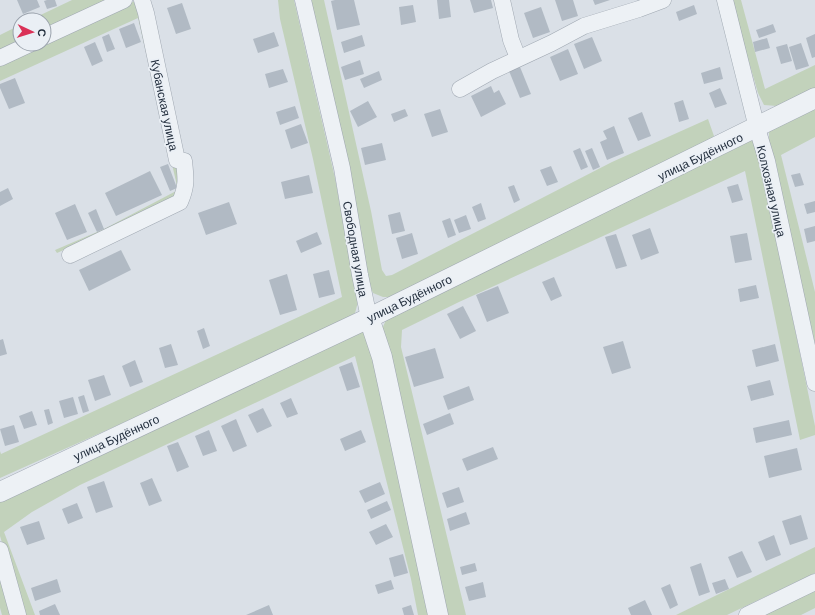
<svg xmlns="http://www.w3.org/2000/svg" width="815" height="615" font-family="Barlow,sans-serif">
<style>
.green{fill:#c2d2bb}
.building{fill:#b1bac4}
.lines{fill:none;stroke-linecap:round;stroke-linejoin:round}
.minor-casing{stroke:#9fa7b1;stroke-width:17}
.tertiary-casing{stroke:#9fa7b1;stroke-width:21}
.minor{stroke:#edf1f5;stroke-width:16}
.tertiary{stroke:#edf1f5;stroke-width:20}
.labels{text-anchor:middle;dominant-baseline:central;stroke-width:3.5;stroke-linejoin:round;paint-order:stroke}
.street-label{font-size:12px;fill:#232f3e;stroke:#eaeff5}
</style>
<rect width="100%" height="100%" fill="#dae0e7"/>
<g class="green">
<path d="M72,0H109L44,31V20H30Z"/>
<path d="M137,0L161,87L181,181L180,191L172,201L57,253L55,250L104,229L178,190L138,18L0,81V63L40,44H44V42Z"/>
<path d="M278,0H294L335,178L358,302L355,313L340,322L194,391L0,478V451L1,454L342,297L313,159L280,19Z"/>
<path d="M308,0H324L371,211L382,270L386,276L392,275L612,162L708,119L714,136L703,145L392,297H383L373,293L368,281Z"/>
<path d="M731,0H741L765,89L815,65V88L777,106L764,105L758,93Z"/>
<path d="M20,25V43L0,52V35Z"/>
<path d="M815,107V137L781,155L815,292V344L769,145V131Z"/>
<path d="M748,139L754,141L758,151L815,426V435L800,440L745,171L459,302L402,330L401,347L466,615H446L381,331L386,320Z"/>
<path d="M363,330L369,344L432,615H418L411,579L355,356L80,485L32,512L4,532L35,615H23L0,536V502Z"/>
<path d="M815,547V573L727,615H676Z"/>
<path d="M0,577L10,615H2L0,608Z"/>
<path d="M815,590V608L801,615H765Z"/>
</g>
<g class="building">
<path d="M17,0H37L40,7L23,14Z"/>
<path d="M47,0H55L57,6L47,9L44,1Z"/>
<path d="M335,0H354L360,25L337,30L331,1Z"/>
<path d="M437,0H449L451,17L439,19Z"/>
<path d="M470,0H491L493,8L474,13Z"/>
<path d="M555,0H573L578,16L562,21Z"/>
<path d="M593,0H610L595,5Z"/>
<path d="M182,3L191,29L176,34L167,8Z"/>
<path d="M413,5L416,22L401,25L399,7Z"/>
<path d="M694,5L697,14L679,21L676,12Z"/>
<path d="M541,7L550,32L533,38L524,13Z"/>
<path d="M134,23L141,42L126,48L119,29Z"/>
<path d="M773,24L776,32L759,38L756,30Z"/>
<path d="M274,32L279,46L258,53L253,39Z"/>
<path d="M109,34L115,49L107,52L102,37Z"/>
<path d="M815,34V57L812,58L806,38Z"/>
<path d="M362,35L365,46L344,53L341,42Z"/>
<path d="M592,37L602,61L584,69L574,44Z"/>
<path d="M767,38L770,48L755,52L753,42Z"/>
<path d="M95,42L103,61L92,66L84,47Z"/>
<path d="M801,43L809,66L796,70L789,47Z"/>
<path d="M787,44L792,61L781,64L776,47Z"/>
<path d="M568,49L578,74L560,81L550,57Z"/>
<path d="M360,60L364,74L345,80L341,67Z"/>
<path d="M520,67L531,94L520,98L509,71Z"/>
<path d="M720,67L723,79L704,84L701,73Z"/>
<path d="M283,69L288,82L269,88L265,74Z"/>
<path d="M379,71L382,80L364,88L360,79Z"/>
<path d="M15,78L25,103L9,109L0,88V84Z"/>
<path d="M491,86L494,93L499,90L506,104L481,117L471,96Z"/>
<path d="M720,88L727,104L715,108L709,93Z"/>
<path d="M683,100L689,119L679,122L674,103Z"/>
<path d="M368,101L377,117L358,127L350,111Z"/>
<path d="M295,106L299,118L280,125L276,112Z"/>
<path d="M405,109L408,116L394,122L391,114Z"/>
<path d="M440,109L448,132L432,137L424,114Z"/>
<path d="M642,112L651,136L638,141L628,118Z"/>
<path d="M301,124L308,143L291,149L285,130Z"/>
<path d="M614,126L624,153L607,160L600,142L607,139L603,131Z"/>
<path d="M382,143L386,160L365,165L361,148Z"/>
<path d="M580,148L588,167L581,170L573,151Z"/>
<path d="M592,148L600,167L593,170L585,151Z"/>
<path d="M168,164L177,188L170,191L160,167Z"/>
<path d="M551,166L558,182L547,186L540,170Z"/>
<path d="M150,171L162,195L116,216L105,193Z"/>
<path d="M800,173L804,185L795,187L791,175Z"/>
<path d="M309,175L313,193L285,199L281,182Z"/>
<path d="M738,184L743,200L732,203L727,187Z"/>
<path d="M514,185L520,200L514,203L508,187Z"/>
<path d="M8,188L13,199L0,206V192Z"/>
<path d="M815,201V212L807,214L804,204Z"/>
<path d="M229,202L237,224L206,235L198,213Z"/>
<path d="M481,203L486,219L478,222L472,207Z"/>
<path d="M75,204L87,232L67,240L55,213Z"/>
<path d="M96,209L104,229L97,232L88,213Z"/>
<path d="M400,212L405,231L392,234L388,215Z"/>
<path d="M466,215L471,229L459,233L454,220Z"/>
<path d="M450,218L456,235L448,238L442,221Z"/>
<path d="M815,226V241L807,243L804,229Z"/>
<path d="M650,228L659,253L641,260L632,235Z"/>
<path d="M317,232L322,244L301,253L296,241Z"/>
<path d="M412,233L418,254L402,259L396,238Z"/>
<path d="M747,233L752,260L735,263L730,236Z"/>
<path d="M616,234L627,266L616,269L605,237Z"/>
<path d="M121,250L131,270L89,291L79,270Z"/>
<path d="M329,270L335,294L319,298L313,274Z"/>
<path d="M287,274L297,310L280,315L269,280Z"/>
<path d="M554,277L562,296L551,301L542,282Z"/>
<path d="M756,285L759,298L740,302L738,289Z"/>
<path d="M498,286L509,313L487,322L476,295Z"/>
<path d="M463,306L476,331L460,339L447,314Z"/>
<path d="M204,328L210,346L203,349L197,331Z"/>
<path d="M3,339L7,354L0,356V340Z"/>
<path d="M623,341L631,368L612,374L603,347Z"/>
<path d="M171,344L178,365L165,368L159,348Z"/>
<path d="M775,344L779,361L756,367L752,350Z"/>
<path d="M435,348L444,378L414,387L405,357Z"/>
<path d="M135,360L143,382L130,387L122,366Z"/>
<path d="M352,362L360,387L347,391L339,367Z"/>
<path d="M104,375L111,395L95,401L88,380Z"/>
<path d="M770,380L774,395L751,401L747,386Z"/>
<path d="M469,386L474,400L448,410L443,396Z"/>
<path d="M84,395L89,411L83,413L78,397Z"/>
<path d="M73,397L78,414L64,418L59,401Z"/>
<path d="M291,398L298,414L287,418L280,403Z"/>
<path d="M263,408L272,426L257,433L248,415Z"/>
<path d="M49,409L53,423L48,425L44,410Z"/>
<path d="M32,411L37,425L24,429L19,416Z"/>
<path d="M450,413L454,424L427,435L423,424Z"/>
<path d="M236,419L247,446L233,452L221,426Z"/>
<path d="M789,420L792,435L756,443L753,428Z"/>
<path d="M14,425L19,442L5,446L0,429Z"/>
<path d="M209,430L217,451L203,456L195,436Z"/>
<path d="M361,430L366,442L345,451L340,439Z"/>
<path d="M178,442L189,467L177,472L167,446Z"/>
<path d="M493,447L498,459L467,471L462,459Z"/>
<path d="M797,448L802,470L769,478L764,456Z"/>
<path d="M152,478L162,501L149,506L140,483Z"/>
<path d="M104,481L113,507L96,513L87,487Z"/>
<path d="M380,482L385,494L365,503L359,491Z"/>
<path d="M459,487L464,502L447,508L442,493Z"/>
<path d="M387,501L391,510L371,519L367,510Z"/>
<path d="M77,503L83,518L68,524L62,509Z"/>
<path d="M466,512L470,524L450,531L447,519Z"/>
<path d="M801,515L808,539L790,545L782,521Z"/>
<path d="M39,521L45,539L27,545L20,527Z"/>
<path d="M386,524L393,537L376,545L369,532Z"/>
<path d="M774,535L781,555L766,561L758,542Z"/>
<path d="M742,551L752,572L737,578L728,557Z"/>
<path d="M403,554L408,573L394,577L389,558Z"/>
<path d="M475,563L477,571L462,575L460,567Z"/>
<path d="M701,563L710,592L699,596L690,567Z"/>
<path d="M57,579L61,592L35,601L31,588Z"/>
<path d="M725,579L729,589L716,594L712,583Z"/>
<path d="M391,580L394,589L378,594L375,585Z"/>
<path d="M483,582L486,597L469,601L465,587Z"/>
<path d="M670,584L678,605L670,609L661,588Z"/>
<path d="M645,600L652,615H631L628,608Z"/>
<path d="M55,604L60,615H40L39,611Z"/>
<path d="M269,605L273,615H246Z"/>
<path d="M411,605L414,615H404L402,608Z"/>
</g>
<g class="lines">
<g class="minor-casing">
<g id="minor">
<path d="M303,0L342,168L360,275L369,318"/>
<path d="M502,0L511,40L518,58"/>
<path d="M725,0L757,128L767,161L815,383"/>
<path d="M44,37L124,0"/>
<path d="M0,58L30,44"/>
<path d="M460,89L492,71L552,43L584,26L639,9L663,0"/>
<path d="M70,255L180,202C187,186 186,179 184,161L177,160L146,13L142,0"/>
<path d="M0,550L18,615"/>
<path d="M747,615L815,582"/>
</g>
</g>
<g class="tertiary-casing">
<g id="tertiary">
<path d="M369,318L382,357L438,615"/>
<path d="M0,492L369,318L815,98"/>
</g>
</g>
<use href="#minor" class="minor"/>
<use href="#tertiary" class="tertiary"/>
</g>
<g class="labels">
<g class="street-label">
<text transform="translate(165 105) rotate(78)">Кубанская улица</text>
<text transform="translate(700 156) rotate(-26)">улица Будённого</text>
<text transform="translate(772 191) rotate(77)">Колхозная улица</text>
<text transform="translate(356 249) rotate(80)">Свободная улица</text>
<text transform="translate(409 298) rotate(-26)">улица Будённого</text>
<text transform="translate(116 437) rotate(-25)">улица Будённого</text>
</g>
</g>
<g transform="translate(32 32) rotate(94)"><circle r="19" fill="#eaeff5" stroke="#9aa2ac"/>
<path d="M0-3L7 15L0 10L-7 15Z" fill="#da3157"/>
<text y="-6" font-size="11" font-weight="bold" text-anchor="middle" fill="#232f3e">С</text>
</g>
</svg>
